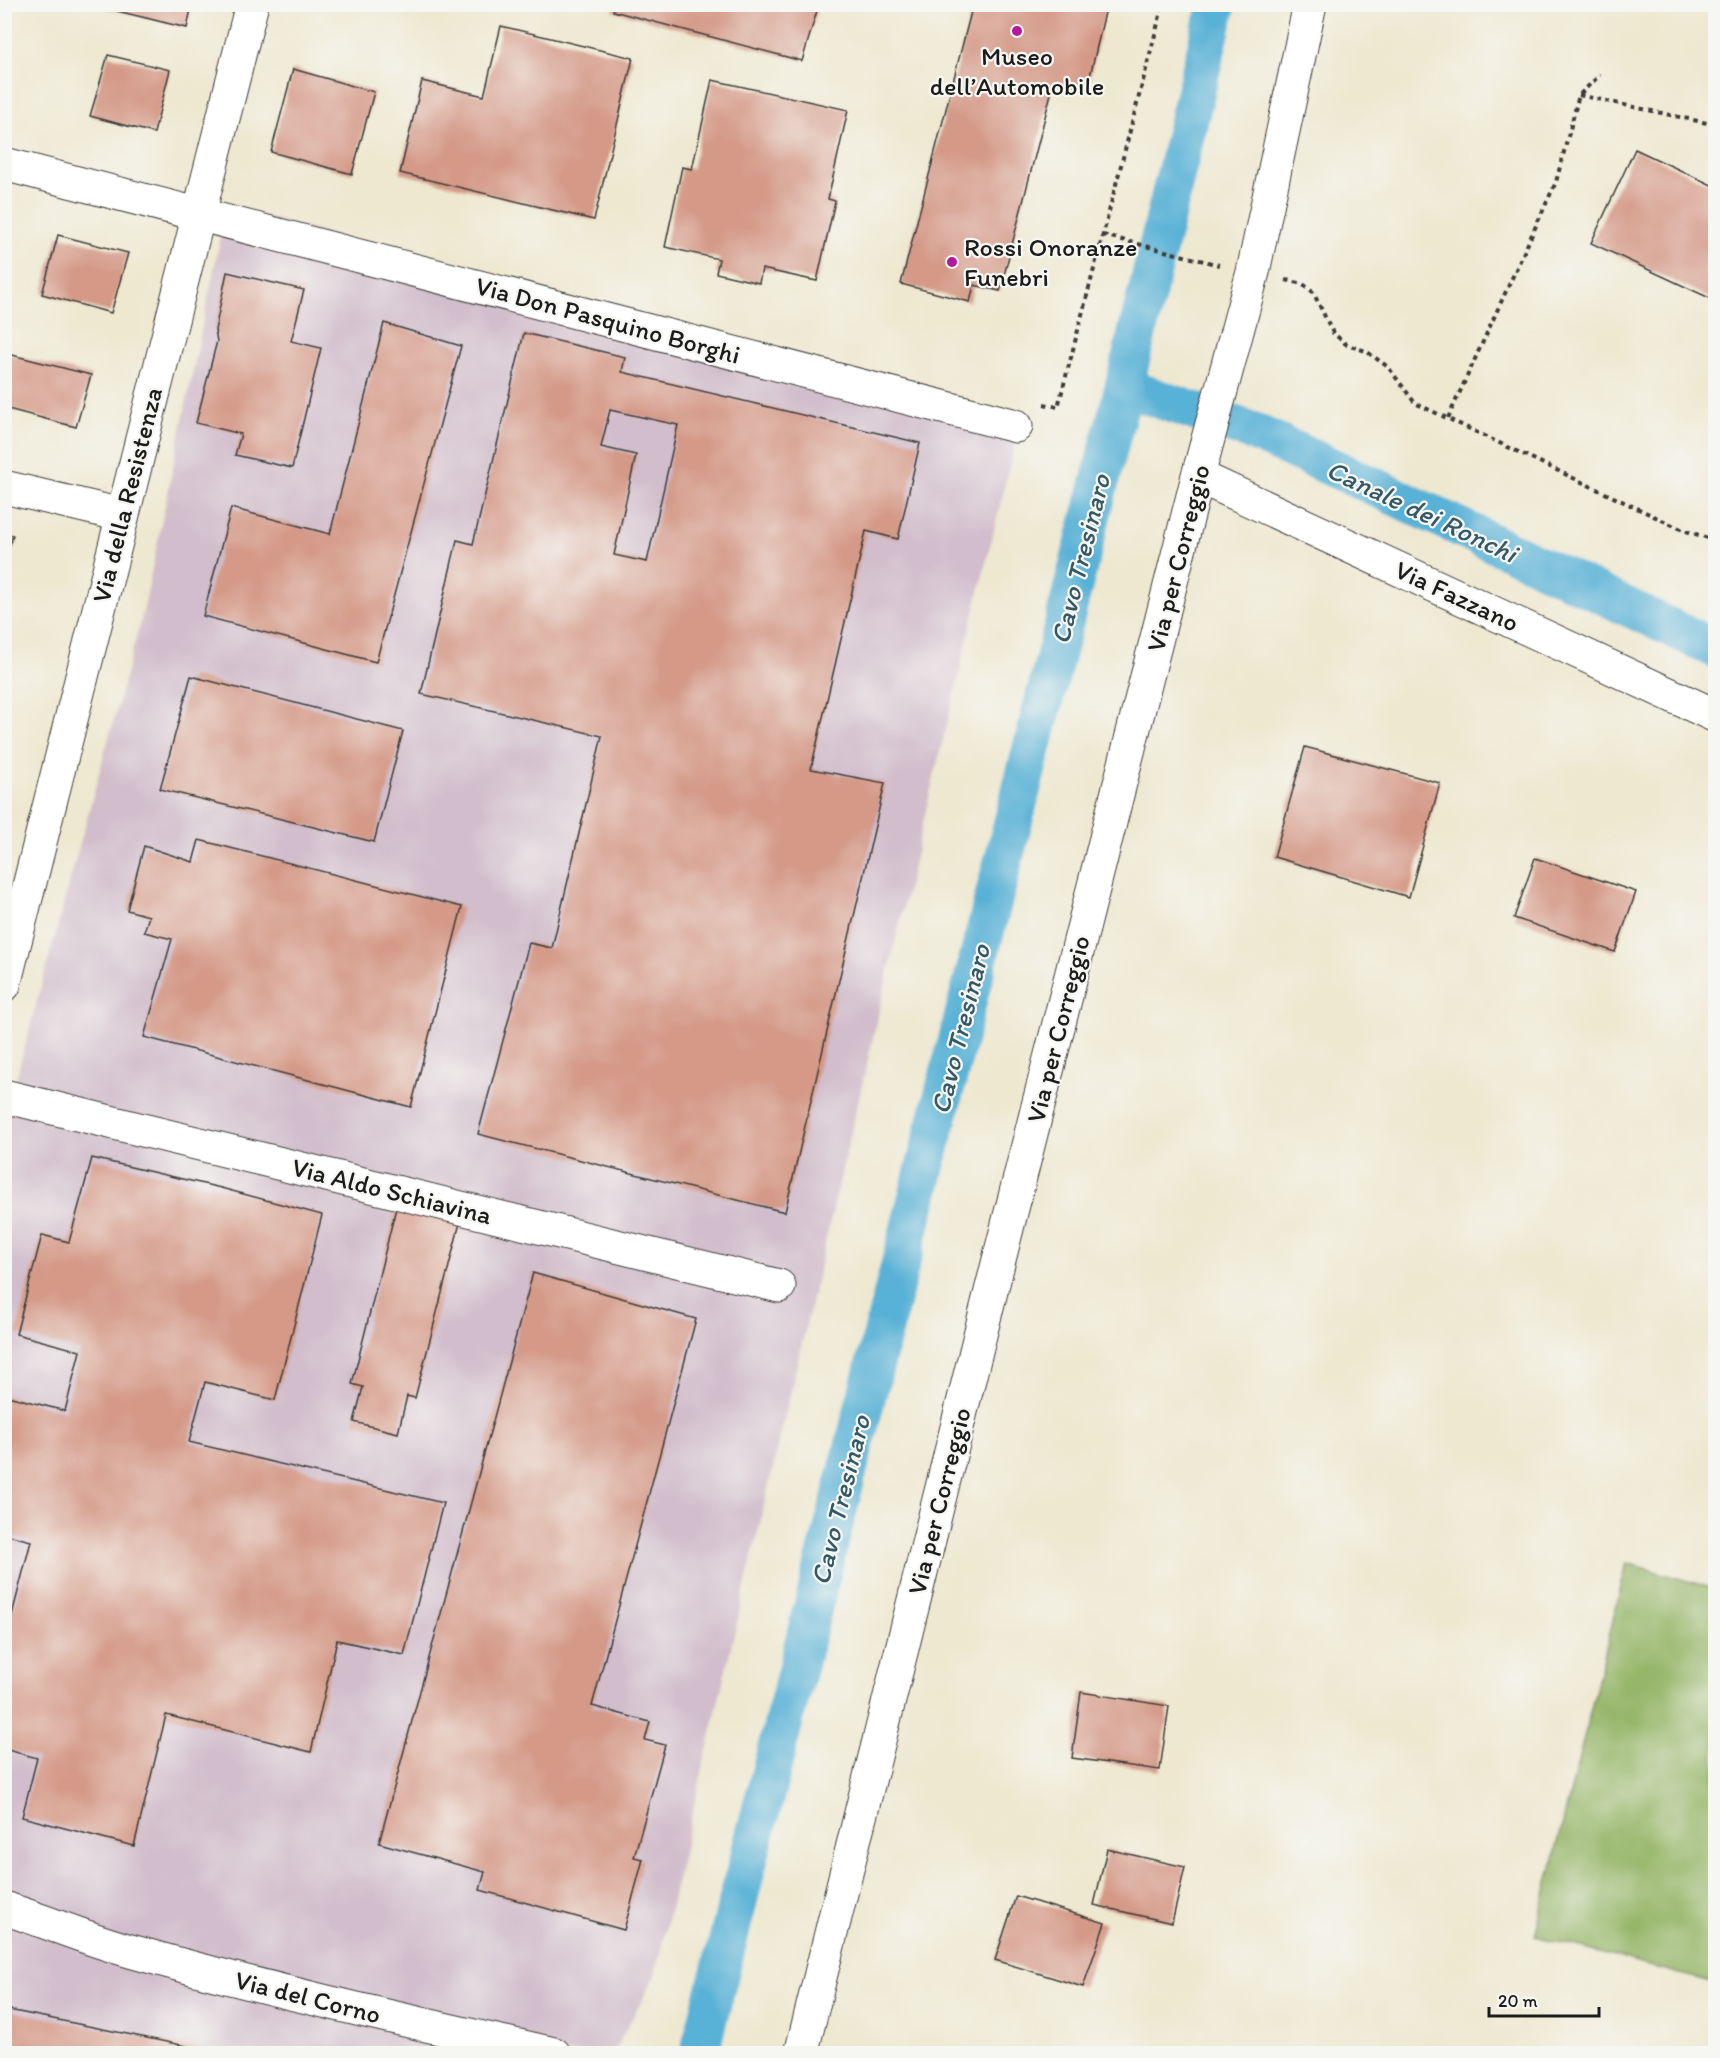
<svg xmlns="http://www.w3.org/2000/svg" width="1720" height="2058" font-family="Itim,sans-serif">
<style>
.industrial{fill:#d1bdcb}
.forest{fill:#96b669;stroke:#596942;stroke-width:1.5}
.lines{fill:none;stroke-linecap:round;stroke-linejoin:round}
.canal{stroke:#59b1d6;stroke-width:39}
.building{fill:#d49987;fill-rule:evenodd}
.minor-casing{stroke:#3c3b37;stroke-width:35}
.path{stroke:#3c3b37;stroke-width:4;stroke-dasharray:4.5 4.5;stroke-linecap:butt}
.minor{stroke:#fff;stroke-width:33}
.poi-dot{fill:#b5179e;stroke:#f6f6f2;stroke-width:2}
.labels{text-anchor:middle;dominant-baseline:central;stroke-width:4.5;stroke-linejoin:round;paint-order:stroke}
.poi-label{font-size:26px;fill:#1c1c1c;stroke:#f6f6f2}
.street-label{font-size:26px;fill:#1c1c1c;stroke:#f6f6f2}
.water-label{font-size:27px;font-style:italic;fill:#345866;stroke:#f6f6f2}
</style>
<rect width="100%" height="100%" fill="#f6f6f2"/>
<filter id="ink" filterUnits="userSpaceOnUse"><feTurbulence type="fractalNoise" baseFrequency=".0167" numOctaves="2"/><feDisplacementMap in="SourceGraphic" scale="12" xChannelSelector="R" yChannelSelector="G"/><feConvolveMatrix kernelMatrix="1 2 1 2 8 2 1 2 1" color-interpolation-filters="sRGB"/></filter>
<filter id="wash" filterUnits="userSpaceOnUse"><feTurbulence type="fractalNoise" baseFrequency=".008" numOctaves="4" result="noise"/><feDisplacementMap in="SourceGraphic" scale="24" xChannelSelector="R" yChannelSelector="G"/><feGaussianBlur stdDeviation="1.35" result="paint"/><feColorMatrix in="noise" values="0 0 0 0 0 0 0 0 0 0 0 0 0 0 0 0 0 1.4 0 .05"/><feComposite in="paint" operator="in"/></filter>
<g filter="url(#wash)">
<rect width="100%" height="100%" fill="#eee8d0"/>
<path class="industrial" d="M227,206L1019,427L926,810L654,1978L613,2053L5,2054V1119L143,612Z"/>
<path class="forest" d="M1627,1563L1715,1589V1983L1535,1936Z"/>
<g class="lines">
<g class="canal">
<path d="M1124,387L1254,432L1373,486L1716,649"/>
<path d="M699,2054L1124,387L1217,4"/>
</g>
</g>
<g id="blocks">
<g class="building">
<path d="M89,4H192L187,28Z"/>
<path d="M615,4H819L802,61L613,11Z"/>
<path d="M973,4H1107L1087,89L1054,82L1000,291L974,285L970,302L901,284Z"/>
<path d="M501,26L633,58L594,220L400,173L422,81L484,96Z"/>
<path d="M108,55L170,70L154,133L90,116Z"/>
<path d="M293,69L374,92L352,174L271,152Z"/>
<path d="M712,80L848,110L828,199L835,201L817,281L762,269L759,283L716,273L719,259L665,247L682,167L692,169Z"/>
<path d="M1635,149L1716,187V301L1591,243Z"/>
<path d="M58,235L128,253L111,313L42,294Z"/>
<path d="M227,272L304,290L291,341L321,348L292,468L235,455L241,434L196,423L217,341L215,330Z"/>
<path d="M384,323L461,346L376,662L203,616L231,508L330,534Z"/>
<path d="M524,333L625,357L622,372L920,443L898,539L866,531L811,769L885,783L785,1212L478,1134L529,943L552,948L602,736L421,694L457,540L473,544ZM610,410L678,425L647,562L614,555L636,455L601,447Z"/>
<path d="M4,353L91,375L76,427L4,408Z"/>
<path d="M4,533L13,535L5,561H4Z"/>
<path d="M191,676L403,731L374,842L160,789Z"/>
<path d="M1305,747L1440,783L1409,897L1274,857Z"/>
<path d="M199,840L462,907L411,1107L144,1037L172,939L144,932L149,916L127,910L144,846L193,862Z"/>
<path d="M1535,858L1636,892L1615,952L1514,918Z"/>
<path d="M92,1158L221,1188L322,1215L275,1400L205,1382L189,1442L443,1503L404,1655L337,1640L311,1752L166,1715L134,1846L22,1817L37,1758L4,1749V1646L31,1541L4,1534V1395L65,1411L80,1351L16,1334L42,1235L69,1242Z"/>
<path d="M397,1204L461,1219L415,1398L407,1396L398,1433L354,1422L363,1387L352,1384Z"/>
<path d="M533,1273L696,1319L592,1706L650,1722L645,1740L665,1745L634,1857L643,1859L624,1930L480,1890L485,1872L379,1843Z"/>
<path d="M1081,1692L1169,1706L1160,1770L1072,1758Z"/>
<path d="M1107,1849L1185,1867L1172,1923L1094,1905Z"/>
<path d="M1016,1896L1105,1923L1083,1987L995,1960Z"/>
<path d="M4,2009L216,2052L215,2054H4Z"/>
</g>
</g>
</g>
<g filter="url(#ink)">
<use href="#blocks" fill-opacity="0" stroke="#3c3b37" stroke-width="1.5"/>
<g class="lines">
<g class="minor-casing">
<g id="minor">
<path d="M4,164L1016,426"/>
<path d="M1198,476L1716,716"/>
<path d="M4,487L122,515"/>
<path d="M4,985L252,4"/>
<path d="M4,1096L779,1286"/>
<path d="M4,1908C48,1922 90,1940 134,1952C272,1991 413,2022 554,2054"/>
<path d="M801,2054L986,1311L1198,476L1253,272L1310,4"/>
</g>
</g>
<g class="path">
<path d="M1579,95L1716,125"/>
<path d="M1103,235L1219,265"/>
<path d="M1286,280L1303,284L1313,292L1333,333L1347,345L1366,351L1388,367L1415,403L1683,530L1708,538H1716"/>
<path d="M1044,404L1058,407L1163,4"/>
<path d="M1448,418L1556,182L1579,95L1600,75"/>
</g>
<use href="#minor" class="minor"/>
</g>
</g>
<g class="poi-dot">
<circle cx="1017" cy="31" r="6"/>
<circle cx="952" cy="262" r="6"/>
</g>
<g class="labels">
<g class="poi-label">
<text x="1017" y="56">Museo<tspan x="1017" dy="30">dell’Automobile</tspan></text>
<text x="964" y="247" text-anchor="start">Rossi Onoranze<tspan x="964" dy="30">Funebri</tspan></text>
</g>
<g class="street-label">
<text transform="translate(608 320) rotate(15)">Via Don Pasquino Borghi</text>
<text transform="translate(127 495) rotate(-76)">Via della Resistenza</text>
<text transform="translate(1178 558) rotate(-76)">Via per Correggio</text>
<text transform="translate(1457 596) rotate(25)">Via Fazzano</text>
<text transform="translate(1058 1029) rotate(-76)">Via per Correggio</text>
<text transform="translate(392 1191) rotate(14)">Via Aldo Schiavina</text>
<text transform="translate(939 1501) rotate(-76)">Via per Correggio</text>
<text transform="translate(308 1997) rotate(14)">Via del Corno</text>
</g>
<g class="water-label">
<text transform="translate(1422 511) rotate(25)">Canale dei Ronchi</text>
<text transform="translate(1080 559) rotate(-76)">Cavo Tresinaro</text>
<text transform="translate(960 1029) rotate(-76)">Cavo Tresinaro</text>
<text transform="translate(840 1500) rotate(-76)">Cavo Tresinaro</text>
</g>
</g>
<rect width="1720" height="2058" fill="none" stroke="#f6f6f2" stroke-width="24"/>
<path d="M1489 2007v9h110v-9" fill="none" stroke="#1c1c1c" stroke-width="3"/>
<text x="1498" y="2007" font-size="18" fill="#1c1c1c" stroke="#f6f6f2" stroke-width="4.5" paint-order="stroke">20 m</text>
</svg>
